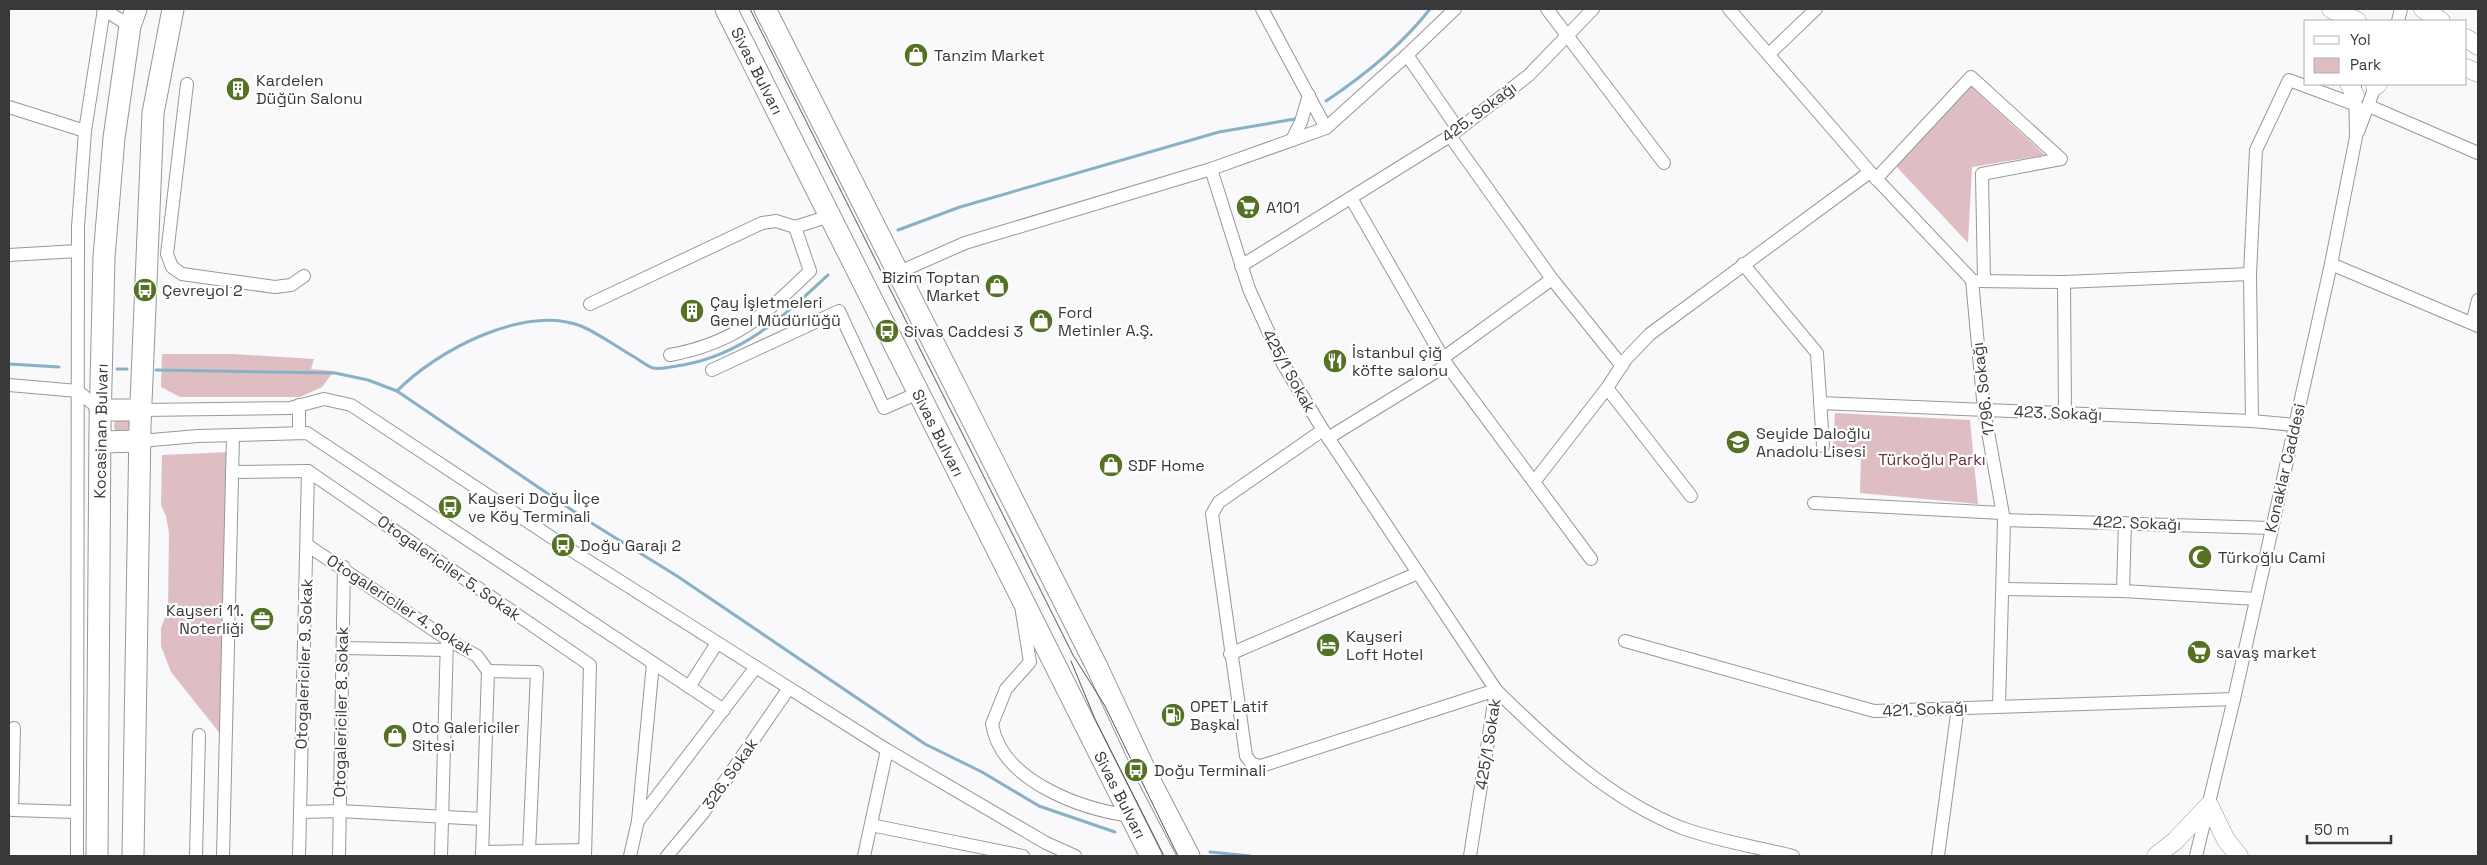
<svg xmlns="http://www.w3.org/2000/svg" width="2487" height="865" font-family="'Space Grotesk',sans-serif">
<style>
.green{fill:#dfbec3}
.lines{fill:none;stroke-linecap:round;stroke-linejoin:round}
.stream{stroke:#88b1c5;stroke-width:3}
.street-casing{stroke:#98979a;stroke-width:14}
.secondary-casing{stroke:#98979a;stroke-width:19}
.highway-casing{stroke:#98979a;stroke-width:23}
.street{stroke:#fff;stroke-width:12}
.secondary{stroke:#fff;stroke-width:18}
.highway{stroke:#fff;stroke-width:21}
.tram{stroke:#575658;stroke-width:1}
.labels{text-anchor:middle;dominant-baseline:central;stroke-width:4.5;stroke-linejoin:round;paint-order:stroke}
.poi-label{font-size:16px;fill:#39383a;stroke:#fff;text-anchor:start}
.street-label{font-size:16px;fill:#39383a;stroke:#fff}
.park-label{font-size:16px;fill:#682f3b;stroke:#fff}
</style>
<rect width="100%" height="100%" fill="#f9f8fb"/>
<g class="green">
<path d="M1967,83L2045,155L1972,167L1968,243L1895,165Z"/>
<path d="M162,354H232L314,359L311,369L334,371L322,387L300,397H180L161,387Z"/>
<path d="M1835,413L1970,420L1978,504L1860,493L1861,453L1833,446Z"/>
<circle cx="122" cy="426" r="8"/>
<path d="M230,452L226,741L171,672L161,646V628L168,609L169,533L166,516L161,505L162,455Z"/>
</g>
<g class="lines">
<g class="stream">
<path d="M1326,101C1365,75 1401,46 1430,9"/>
<path d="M898,230L960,207L1219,132L1295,119"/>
<path d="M9,364L59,367"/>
<path d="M117,369H127"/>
<path d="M156,370L335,373L368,380L397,391L585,519L677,576L925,744L982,772L1039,806L1115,832"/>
<path d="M397,391C436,351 524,304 581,326C600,334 618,348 636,358C641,361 647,366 653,368C661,370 674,366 683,365C744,354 785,315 828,275"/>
<path d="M1210,852L1250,856"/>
</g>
<g class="street-casing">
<g id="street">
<path d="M103,9L130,26"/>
<path d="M1262,9L1326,128"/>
<path d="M1547,9L1664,163"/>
<path d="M1729,9L1870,172L1972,280L1984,410L2004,520L1999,706"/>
<path d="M2398,21L2401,9"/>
<path d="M1769,54L1816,9"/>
<path d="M1407,55L1458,129"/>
<path d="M187,84L167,254L172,267L182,274L275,287L291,285L304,276"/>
<path d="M2369,106L2478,153"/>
<path d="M9,107L85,131"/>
<path d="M2358,132L2376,84"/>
<path d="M1450,136L1552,279L1622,366"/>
<path d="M1292,140L1301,122L1309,95"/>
<path d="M1211,169L1326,128L1407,55L1455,9"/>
<path d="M1876,179L1971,77L2061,159L1982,174L1984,281"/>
<path d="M1351,198L1447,365L1591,559"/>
<path d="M9,255L78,251"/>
<path d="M1743,264L1817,353L1823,446"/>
<path d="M2331,264L2478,326"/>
<path d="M1241,266L1450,136L1529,75L1593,9"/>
<path d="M897,273L965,243L1211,169L1249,289L1283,364L1323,430L1496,690L1470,856"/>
<path d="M1977,281L2064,282L2250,274"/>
<path d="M2064,282L2065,414"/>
<path d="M590,304L762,223L776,221L795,227"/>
<path d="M2472,323L2478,300"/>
<path d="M670,355C736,343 764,315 810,271L795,227L830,216"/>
<path d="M1443,358L1552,279"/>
<path d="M712,370L839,311L884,408L918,393"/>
<path d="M9,385L78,391L100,410"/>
<path d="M1607,388L1691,496"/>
<path d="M1820,403L2252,421L2295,425"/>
<path d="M299,405V433"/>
<path d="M141,410L290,408L324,399L351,405L563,545L887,750L1046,843L1075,856"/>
<path d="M2252,421L2250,274L2256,150L2289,80L2356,105"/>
<path d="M1323,430L1219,502L1212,514L1246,756L1252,764L1261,766L1496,690C1551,744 1609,799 1682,828C1718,841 1757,847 1793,856"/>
<path d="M1328,438L1447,365"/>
<path d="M140,441L198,436L307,433L724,710"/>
<path d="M308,471L590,665L585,856"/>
<path d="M232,472L308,471"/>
<path d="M1534,482L1607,388L1626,359L1650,334L1870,172"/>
<path d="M1814,503L2002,513"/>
<path d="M2004,520L2271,528"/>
<path d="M307,545L447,639L477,656L488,671L482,856"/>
<path d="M2003,589L2123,591L2256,599"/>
<path d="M2123,591L2125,523"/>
<path d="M1022,612L1030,662L1006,689L992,724C1001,781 1081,809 1131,816"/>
<path d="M1625,641L1874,711L2234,699"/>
<path d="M343,648L446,650"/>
<path d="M1230,654L1418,573"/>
<path d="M488,671L537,672L529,851"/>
<path d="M689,687L717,643"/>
<path d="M14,728L12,810L77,812"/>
<path d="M300,812L340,811L482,819"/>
<path d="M638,821L653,663"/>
<path d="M871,825L1023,856"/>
<path d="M482,852L585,850"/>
<path d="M77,856L78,227L85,131L104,9"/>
<path d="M196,856L199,735"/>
<path d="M223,856L233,435"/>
<path d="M299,856L308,471"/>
<path d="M339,856L344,567"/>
<path d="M441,856L447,639"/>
<path d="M630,856L638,821L756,667"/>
<path d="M667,856L703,813L789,688"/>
<path d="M864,856L887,750"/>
<path d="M1938,856L1958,707"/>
<path d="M2196,856L2234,699L2331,264L2356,137L2355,86"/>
</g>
</g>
<g class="secondary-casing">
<g id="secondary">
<path d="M2331,9L2357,21"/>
<path d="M2423,9L2441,21"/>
<path d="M2466,38L2478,46"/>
<path d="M2466,68L2478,73"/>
<path d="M2349,84L2355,95"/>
<path d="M2375,86L2378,84"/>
<path d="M2156,856L2175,841L2209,805L2226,840L2239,856"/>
</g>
</g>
<g class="highway-casing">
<g id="highway">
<path d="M726,9L1151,856"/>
<path d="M765,9L1097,667L1149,779L1189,856"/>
<path d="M100,410H141"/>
<path d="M100,442L140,441"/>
<path d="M97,856L100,425L104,257L114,138L130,26L136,9"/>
<path d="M133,856L140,427L153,113L173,9"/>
</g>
</g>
<use href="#street" class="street"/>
<use href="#secondary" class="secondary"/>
<use href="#highway" class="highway"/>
<g class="tram">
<path d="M750,9L1073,655L1105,706L1178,856"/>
<path d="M1071,661L1095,719L1164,856"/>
</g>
</g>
<defs>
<g id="shop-disc" transform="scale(1.25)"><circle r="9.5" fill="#557124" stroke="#fff"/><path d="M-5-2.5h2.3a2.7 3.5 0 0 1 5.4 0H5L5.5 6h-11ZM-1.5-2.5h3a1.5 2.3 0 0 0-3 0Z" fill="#fff"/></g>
<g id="building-disc" transform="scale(1.25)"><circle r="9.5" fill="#557124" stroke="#fff"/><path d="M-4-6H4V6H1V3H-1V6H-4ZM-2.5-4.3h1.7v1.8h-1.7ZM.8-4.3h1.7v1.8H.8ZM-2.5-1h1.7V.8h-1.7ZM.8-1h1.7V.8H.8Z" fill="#fff"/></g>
<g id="supermarket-disc" transform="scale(1.25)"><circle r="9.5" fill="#557124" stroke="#fff"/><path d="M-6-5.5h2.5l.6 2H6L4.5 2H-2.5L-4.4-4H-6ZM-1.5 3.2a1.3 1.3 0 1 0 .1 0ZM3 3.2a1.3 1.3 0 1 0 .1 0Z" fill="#fff"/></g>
<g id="bus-disc" transform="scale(1.25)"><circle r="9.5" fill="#557124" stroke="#fff"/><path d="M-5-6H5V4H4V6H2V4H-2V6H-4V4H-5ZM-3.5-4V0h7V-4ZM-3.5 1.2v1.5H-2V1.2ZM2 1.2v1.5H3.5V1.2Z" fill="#fff"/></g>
<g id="restaurant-disc" transform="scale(1.25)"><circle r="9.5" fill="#557124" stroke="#fff"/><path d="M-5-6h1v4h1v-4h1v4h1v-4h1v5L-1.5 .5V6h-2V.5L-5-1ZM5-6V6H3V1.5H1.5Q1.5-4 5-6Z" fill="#fff"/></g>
<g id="school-disc" transform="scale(1.25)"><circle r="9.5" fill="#557124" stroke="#fff"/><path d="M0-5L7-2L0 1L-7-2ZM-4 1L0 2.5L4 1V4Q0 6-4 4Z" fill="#fff"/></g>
<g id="mosque-disc" transform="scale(1.25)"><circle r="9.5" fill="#557124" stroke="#fff"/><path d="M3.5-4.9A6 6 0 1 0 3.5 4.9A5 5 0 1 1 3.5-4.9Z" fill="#fff"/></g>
<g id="office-disc" transform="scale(1.25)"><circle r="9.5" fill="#557124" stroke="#fff"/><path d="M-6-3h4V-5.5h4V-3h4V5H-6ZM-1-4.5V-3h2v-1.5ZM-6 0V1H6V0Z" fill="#fff"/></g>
<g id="hotel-disc" transform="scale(1.25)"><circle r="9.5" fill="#557124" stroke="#fff"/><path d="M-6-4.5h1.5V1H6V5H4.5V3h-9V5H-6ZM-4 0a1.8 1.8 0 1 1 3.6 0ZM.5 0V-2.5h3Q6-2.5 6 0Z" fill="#fff"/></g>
<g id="fuel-disc" transform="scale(1.25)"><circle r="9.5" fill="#557124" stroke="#fff"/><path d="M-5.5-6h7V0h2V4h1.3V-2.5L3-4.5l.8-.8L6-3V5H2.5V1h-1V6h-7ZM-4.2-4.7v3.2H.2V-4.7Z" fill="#fff"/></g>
</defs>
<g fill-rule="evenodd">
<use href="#shop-disc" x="916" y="55"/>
<use href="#building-disc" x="238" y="89"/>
<use href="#supermarket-disc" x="1248" y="207"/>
<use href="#shop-disc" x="997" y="286"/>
<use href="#bus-disc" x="145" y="290"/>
<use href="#building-disc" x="692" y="311"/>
<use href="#shop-disc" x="1041" y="321"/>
<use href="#bus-disc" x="887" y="331"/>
<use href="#restaurant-disc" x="1335" y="361"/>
<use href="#school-disc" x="1738" y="442"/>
<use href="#shop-disc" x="1111" y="465"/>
<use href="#bus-disc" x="450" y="507"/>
<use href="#bus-disc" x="563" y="545"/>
<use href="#mosque-disc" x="2200" y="557"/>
<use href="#office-disc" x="262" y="619"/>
<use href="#hotel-disc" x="1328" y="645"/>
<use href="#supermarket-disc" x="2199" y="652"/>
<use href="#fuel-disc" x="1173" y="715"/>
<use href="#shop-disc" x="395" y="736"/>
<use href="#bus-disc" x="1136" y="770"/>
</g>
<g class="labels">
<g class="poi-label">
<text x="934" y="55">Tanzim Market</text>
<text x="256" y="80">Kardelen<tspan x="256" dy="18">Düğün Salonu</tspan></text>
<text x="1266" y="207">A101</text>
<text x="980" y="277" text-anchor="end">Bizim Toptan<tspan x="980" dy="18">Market</tspan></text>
<text x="162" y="290">Çevreyol 2</text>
<text x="710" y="302">Çay İşletmeleri<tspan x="710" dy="18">Genel Müdürlüğü</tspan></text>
<text x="1058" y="312">Ford<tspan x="1058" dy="18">Metinler A.Ş.</tspan></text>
<text x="904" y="331">Sivas Caddesi 3</text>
<text x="1352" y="352">İstanbul çiğ<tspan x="1352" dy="18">köfte salonu</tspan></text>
<text x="1756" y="433">Seyide Daloğlu<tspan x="1756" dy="18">Anadolu Lisesi</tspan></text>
<text x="1128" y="465">SDF Home</text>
<text x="468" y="498">Kayseri Doğu İlçe<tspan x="468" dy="18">ve Köy Terminali</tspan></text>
<text x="580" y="545">Doğu Garajı 2</text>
<text x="2218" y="557">Türkoğlu Cami</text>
<text x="244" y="610" text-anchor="end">Kayseri 11.<tspan x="244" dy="18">Noterliği</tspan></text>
<text x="1346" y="636">Kayseri<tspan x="1346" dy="18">Loft Hotel</tspan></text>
<text x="2216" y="652">savaş market</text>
<text x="1190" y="706">OPET Latif<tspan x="1190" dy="18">Başkal</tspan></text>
<text x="412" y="727">Oto Galericiler<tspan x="412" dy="18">Sitesi</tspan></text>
<text x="1154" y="770">Doğu Terminali</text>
</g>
<g class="street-label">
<text transform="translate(757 71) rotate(63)">Sivas Bulvarı</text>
<text transform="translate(1479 112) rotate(-37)">425. Sokağı</text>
<text transform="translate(1289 371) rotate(61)">425/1 Sokak</text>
<text transform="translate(1983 389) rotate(-97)">1796. Sokağı</text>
<text transform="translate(2058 413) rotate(2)">423. Sokağı</text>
<text transform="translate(101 431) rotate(-89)">Kocasinan Bulvarı</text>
<text transform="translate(938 433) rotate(63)">Sivas Bulvarı</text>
<text transform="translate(2285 468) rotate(-77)">Konaklar Caddesi</text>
<text transform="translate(2137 523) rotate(2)">422. Sokağı</text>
<text transform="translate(449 568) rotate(35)">Otogalericiler 5. Sokak</text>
<text transform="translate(400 605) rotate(33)">Otogalericiler 4. Sokak</text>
<text transform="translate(304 664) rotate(-88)">Otogalericiler 9. Sokak</text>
<text transform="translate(1925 709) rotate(-3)">421. Sokağı</text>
<text transform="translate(341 712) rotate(-89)">Otogalericiler 8. Sokak</text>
<text transform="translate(1488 744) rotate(-81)">425/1 Sokak</text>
<text transform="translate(730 774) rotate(-55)">326. Sokak</text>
<text transform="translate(1120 795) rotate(63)">Sivas Bulvarı</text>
</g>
<g class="park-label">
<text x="1932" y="459">Türkoğlu Parkı</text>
</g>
</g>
<rect width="2487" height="865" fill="none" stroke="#39383a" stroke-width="20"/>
<rect x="2304" y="20" width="162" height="65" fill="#ffffff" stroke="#b0afb0"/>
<rect x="2314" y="36" width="25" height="8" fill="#ffffff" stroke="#b0afb0"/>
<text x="2350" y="45" font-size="15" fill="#39383a">Yol</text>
<rect x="2314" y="58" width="25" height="15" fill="#dfbec3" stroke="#b0afb0"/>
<text x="2350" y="70" font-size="15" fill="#39383a">Park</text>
<path d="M2307 835v8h84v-8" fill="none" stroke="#39383a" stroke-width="2.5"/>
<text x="2314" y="835" font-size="15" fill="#39383a" stroke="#ffffff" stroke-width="4" paint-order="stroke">50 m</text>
</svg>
